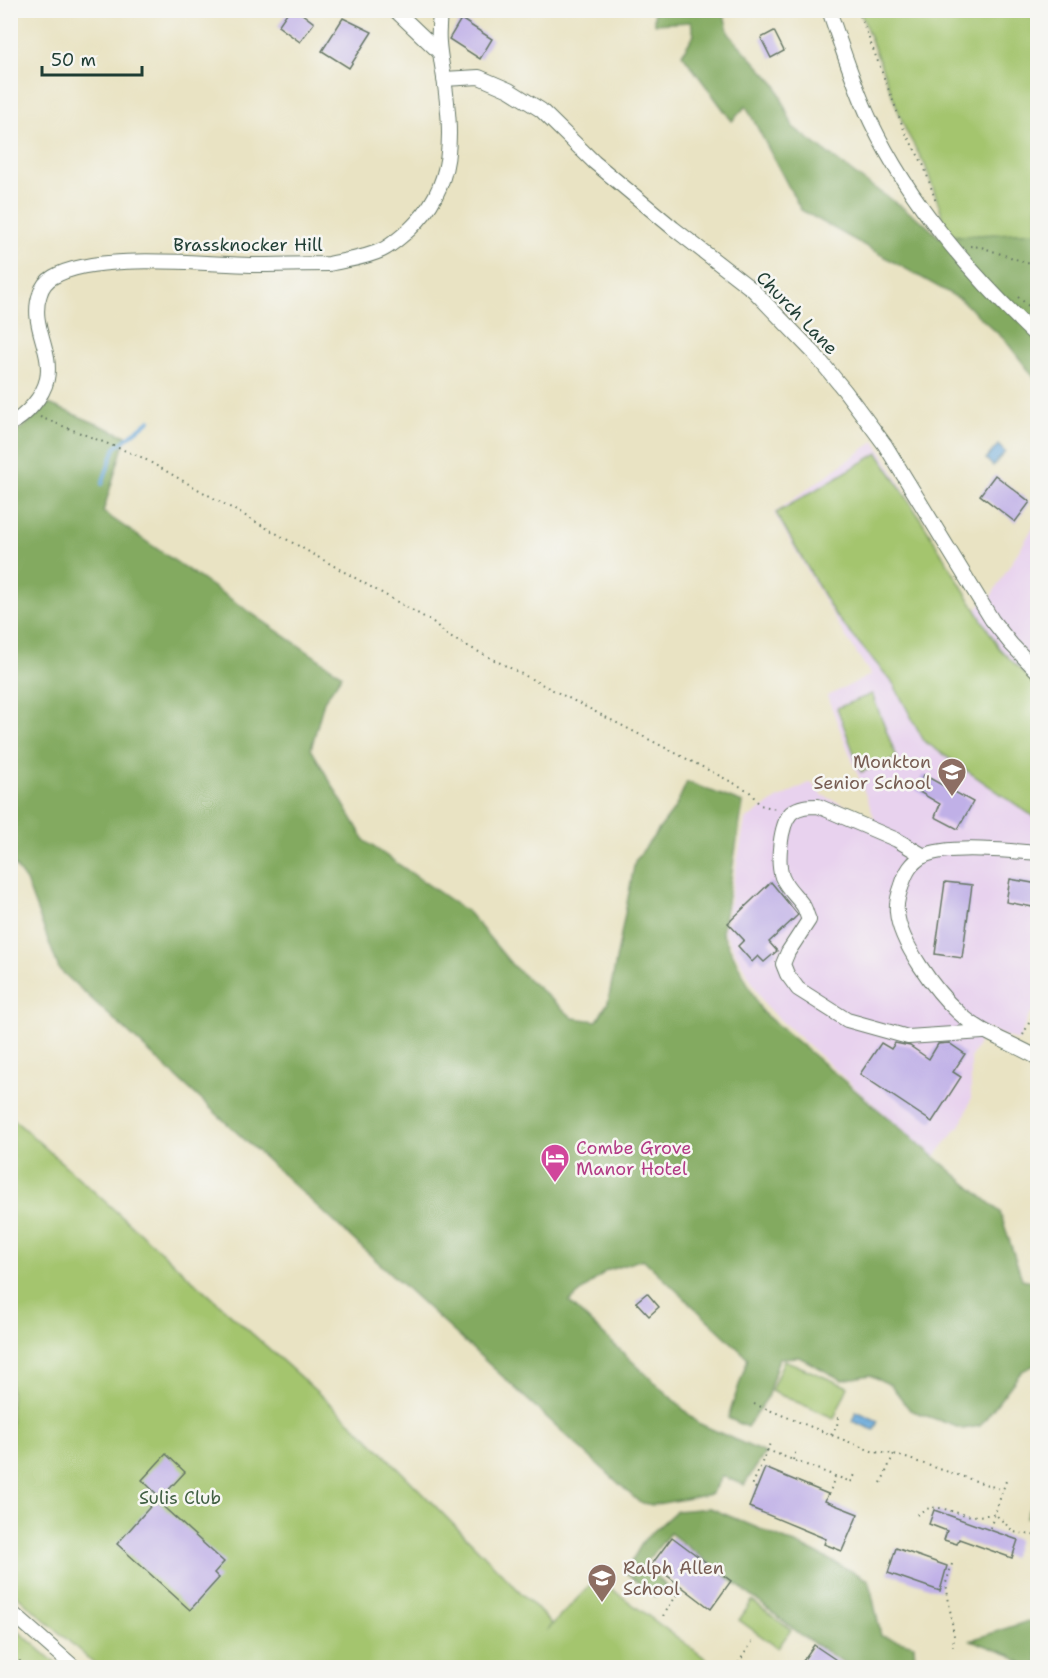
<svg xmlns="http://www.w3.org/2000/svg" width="1048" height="1678" font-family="'Shantell Sans',sans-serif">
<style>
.built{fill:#e8d2ee}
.green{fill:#a4c56e;stroke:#628151;stroke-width:1.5}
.forest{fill:#83aa61;stroke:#51744a;stroke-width:1.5}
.water{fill:#65a6d8;stroke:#427286;stroke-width:1.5}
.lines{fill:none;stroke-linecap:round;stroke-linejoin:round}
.stream{stroke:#65a6d8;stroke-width:4}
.building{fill:#c0b0e7}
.minor-casing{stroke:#676;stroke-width:16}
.path{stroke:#676;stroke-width:2;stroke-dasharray:1.5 4.5;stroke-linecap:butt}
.minor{stroke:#fff;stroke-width:14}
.labels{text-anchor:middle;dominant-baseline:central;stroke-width:5;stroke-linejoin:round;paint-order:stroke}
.street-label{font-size:18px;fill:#1f3d34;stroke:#f6f6f2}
.education-label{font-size:18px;fill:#785e54;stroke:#f6f6f2;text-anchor:end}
.hotel-label{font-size:18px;fill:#b23c85;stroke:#f6f6f2;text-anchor:start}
.park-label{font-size:18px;fill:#405f42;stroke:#f6f6f2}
</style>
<rect width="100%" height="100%" fill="#f6f6f2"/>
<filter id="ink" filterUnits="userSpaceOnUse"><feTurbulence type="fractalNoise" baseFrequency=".0167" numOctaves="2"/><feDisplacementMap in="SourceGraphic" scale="12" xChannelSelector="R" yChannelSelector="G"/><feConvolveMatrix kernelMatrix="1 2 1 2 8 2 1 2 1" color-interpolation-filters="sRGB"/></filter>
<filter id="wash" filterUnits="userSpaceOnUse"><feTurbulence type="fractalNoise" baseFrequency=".008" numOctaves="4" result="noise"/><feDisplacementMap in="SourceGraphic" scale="24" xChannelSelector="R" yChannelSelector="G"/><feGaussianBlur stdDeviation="1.35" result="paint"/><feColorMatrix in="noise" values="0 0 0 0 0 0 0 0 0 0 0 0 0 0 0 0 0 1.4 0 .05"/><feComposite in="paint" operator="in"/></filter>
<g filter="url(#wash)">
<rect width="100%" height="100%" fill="#e9e3c3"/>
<path class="built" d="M875,441L975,610L991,596L1037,521V1009L1029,1016L1018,1041L987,1029L971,1057V1099L963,1121L935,1156L864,1096L766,1007L724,932L745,820L777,799L811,782L822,795L875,819L827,696L871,675L839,626L774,513Z"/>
<g class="green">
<path d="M860,11H1037V238L970,239L943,231L941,211L925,165L906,131Z"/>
<path d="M878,453L925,526L999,648L1037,686V819L924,741L893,683L835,615L776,513Z"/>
<path d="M872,694L897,758L861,772L837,708Z"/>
<path d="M11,1117L366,1436L552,1624L546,1631L597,1578L717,1667H98L11,1590Z"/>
<path d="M784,1360L848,1387L834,1418L771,1391Z"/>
<path d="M752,1601L791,1630L778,1648L739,1620Z"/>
<path d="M11,1625L60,1667H11Z"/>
</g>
<g class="forest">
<path d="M654,11H723L729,34L776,85L793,127L863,180L923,222L939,237L1037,232V381L1005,340L960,299L801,210L746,106L732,121L682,54L694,35L691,22L654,24Z"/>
<path d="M49,404L126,436L103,512L342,675L324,701L311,749L365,841L469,913L513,966L573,1018L597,1021L608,1002L635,861L675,808L687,782L743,803L722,933L762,1012L1000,1212L1022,1279L1037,1282V1364L1022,1371L980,1426L963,1429L910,1410L891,1385L870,1375L842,1380L799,1357L779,1358L767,1398L747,1427L728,1418L748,1358L643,1259L606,1271L569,1302L698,1423L765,1453L744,1485L722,1476L711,1494L652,1505L639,1502L59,969L26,881L10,859L11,436L31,421Z"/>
<path d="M1037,1489V1517H1026Z"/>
<path d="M710,1508L812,1551L869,1580L881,1636L914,1645L915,1662L927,1667H851L804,1637L670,1533L645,1564L666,1586L655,1597L625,1572L644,1540L676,1511Z"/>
<path d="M1028,1621L1037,1625V1667H1027L1010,1655L971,1640Z"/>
</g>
<g class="water">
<path d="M998,445L1005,452L993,466L986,459Z"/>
<path d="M856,1411L878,1421L874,1430L852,1421Z"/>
</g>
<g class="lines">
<path class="stream" d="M102,484L115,448L150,420"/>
</g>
<g id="blocks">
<g class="building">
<path d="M289,10H297L314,23L300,42L278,26Z"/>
<path d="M343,18L372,32L349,68L322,51Z"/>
<path d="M461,19L492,39L480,59L449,39Z"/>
<path d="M774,31L784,51L771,58L761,38Z"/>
<path d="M995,475L1030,502L1015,522L980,495Z"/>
<path d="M924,775L973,802L958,829L935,817L940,804L916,790Z"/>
<path d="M1010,879L1038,884V908L1006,902Z"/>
<path d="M771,882L798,915L769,942L777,951L764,962L758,956L752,962L738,946L744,940L728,923Z"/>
<path d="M945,882L972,885L962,958L935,954Z"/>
<path d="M881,1043L891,1049L895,1043L910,1046L929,1059L938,1044L949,1043L965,1054L953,1072L961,1077L932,1122L860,1074Z"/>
<path d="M647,1293L659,1307L649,1316L636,1302Z"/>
<path d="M166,1454L185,1472L161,1498L142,1480Z"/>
<path d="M765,1468L828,1494L825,1501L858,1514L842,1551L824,1544L826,1539L749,1507Z"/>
<path d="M156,1500L224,1562L214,1573L219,1578L190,1610L117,1544Z"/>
<path d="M934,1510L1018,1540L1012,1558L959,1539L957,1544L944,1540L947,1531L929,1524Z"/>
<path d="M672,1537L731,1581L711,1609L652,1564Z"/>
<path d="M896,1548L947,1566L940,1591L888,1573Z"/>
<path d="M814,1645L848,1668H798Z"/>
</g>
</g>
</g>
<g filter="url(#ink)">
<use href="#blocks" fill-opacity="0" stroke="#676" stroke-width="1.5"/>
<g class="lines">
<g class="minor-casing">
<g id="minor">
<path d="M395,10L438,51"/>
<path d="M829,10C842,48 854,86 871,122C910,204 972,275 1038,338"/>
<path d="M444,79L479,77L509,90L541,110L594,162L673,228L753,290L813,352L845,391L885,445L992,620L1011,644L1038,672"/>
<path d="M10,424C26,416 43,397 47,379C53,350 29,324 40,294C42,287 46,281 53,277C95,252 201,264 251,265C277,265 303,264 329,264C346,260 366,258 382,250C392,245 402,236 411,228C456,185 452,135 444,78C440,53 436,36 441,10"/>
<path d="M1038,853C1009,851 948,844 923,856C911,863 906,872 902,885C899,893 896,904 897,912C899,942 936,992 958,1012C981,1034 1011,1042 1038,1058"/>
<path d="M924,856L897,840L818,806C809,806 799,806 791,813C780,825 777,862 782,877C787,889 797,896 804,907C806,911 807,916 809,920L788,952L783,964L787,974L798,989L847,1020L908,1037L983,1032"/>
<path d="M10,1611L75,1668"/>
</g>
</g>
<g class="path">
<path d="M858,10L905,132L924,166L936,202"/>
<path d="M970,246L981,247L1030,264"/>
<path d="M1018,297L1038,314"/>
<path d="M40,417L141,457L433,622L448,636L749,791L760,805L776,809"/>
<path d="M1023,1035L1031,1019L1038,1013"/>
<path d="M754,1404L874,1452L894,1454L1003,1490"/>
<path d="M831,1435L837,1426L838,1417"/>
<path d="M767,1450L851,1482L856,1473"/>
<path d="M793,1460L796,1450"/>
<path d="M881,1483L894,1454"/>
<path d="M756,1488L752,1486L771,1441"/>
<path d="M829,1495L835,1476"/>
<path d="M917,1515C934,1500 947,1512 967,1515C976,1517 985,1515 995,1514L1014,1532L1038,1536"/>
<path d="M990,1528L1007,1478"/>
<path d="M952,1564L946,1583L954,1636L953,1647"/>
<path d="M663,1616L682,1587"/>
<path d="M10,1653L28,1668"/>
<path d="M735,1668L752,1642"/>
<path d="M987,1668L990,1660"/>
</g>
<use href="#minor" class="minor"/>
</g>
</g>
<defs>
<g id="school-pin" transform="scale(1.5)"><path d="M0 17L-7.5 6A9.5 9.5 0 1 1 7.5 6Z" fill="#8d6e63" stroke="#f6f6f2"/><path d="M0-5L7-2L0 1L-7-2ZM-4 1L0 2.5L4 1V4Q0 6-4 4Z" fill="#fff"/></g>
<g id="hotel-pin" transform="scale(1.5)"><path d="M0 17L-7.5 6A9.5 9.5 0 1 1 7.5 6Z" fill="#d1479c" stroke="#f6f6f2"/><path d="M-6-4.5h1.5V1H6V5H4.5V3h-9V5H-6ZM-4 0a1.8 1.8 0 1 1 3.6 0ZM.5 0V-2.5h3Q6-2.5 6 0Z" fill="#fff"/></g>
</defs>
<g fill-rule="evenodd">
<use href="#school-pin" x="952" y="772"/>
<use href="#hotel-pin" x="555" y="1158"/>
<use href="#school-pin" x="602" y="1578"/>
</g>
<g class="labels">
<g class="street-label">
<text x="248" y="245">Brassknocker Hill</text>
<text transform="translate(797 313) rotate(46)">Church Lane</text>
</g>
<g class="education-label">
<text x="931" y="762">Monkton<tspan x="931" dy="21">Senior School</tspan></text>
<text x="623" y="1568" text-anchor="start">Ralph Allen<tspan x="623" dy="21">School</tspan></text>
</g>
<g class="hotel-label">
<text x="576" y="1148">Combe Grove<tspan x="576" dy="21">Manor Hotel</tspan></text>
</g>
<g class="park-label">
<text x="180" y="1498">Sulis Club</text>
</g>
</g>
<rect width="1048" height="1678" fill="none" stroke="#f6f6f2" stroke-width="36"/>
<path d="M42 66v9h100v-9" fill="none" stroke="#1f3d34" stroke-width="3"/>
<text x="51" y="66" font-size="18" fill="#1f3d34" stroke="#f6f6f2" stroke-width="4.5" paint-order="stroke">50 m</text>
</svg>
